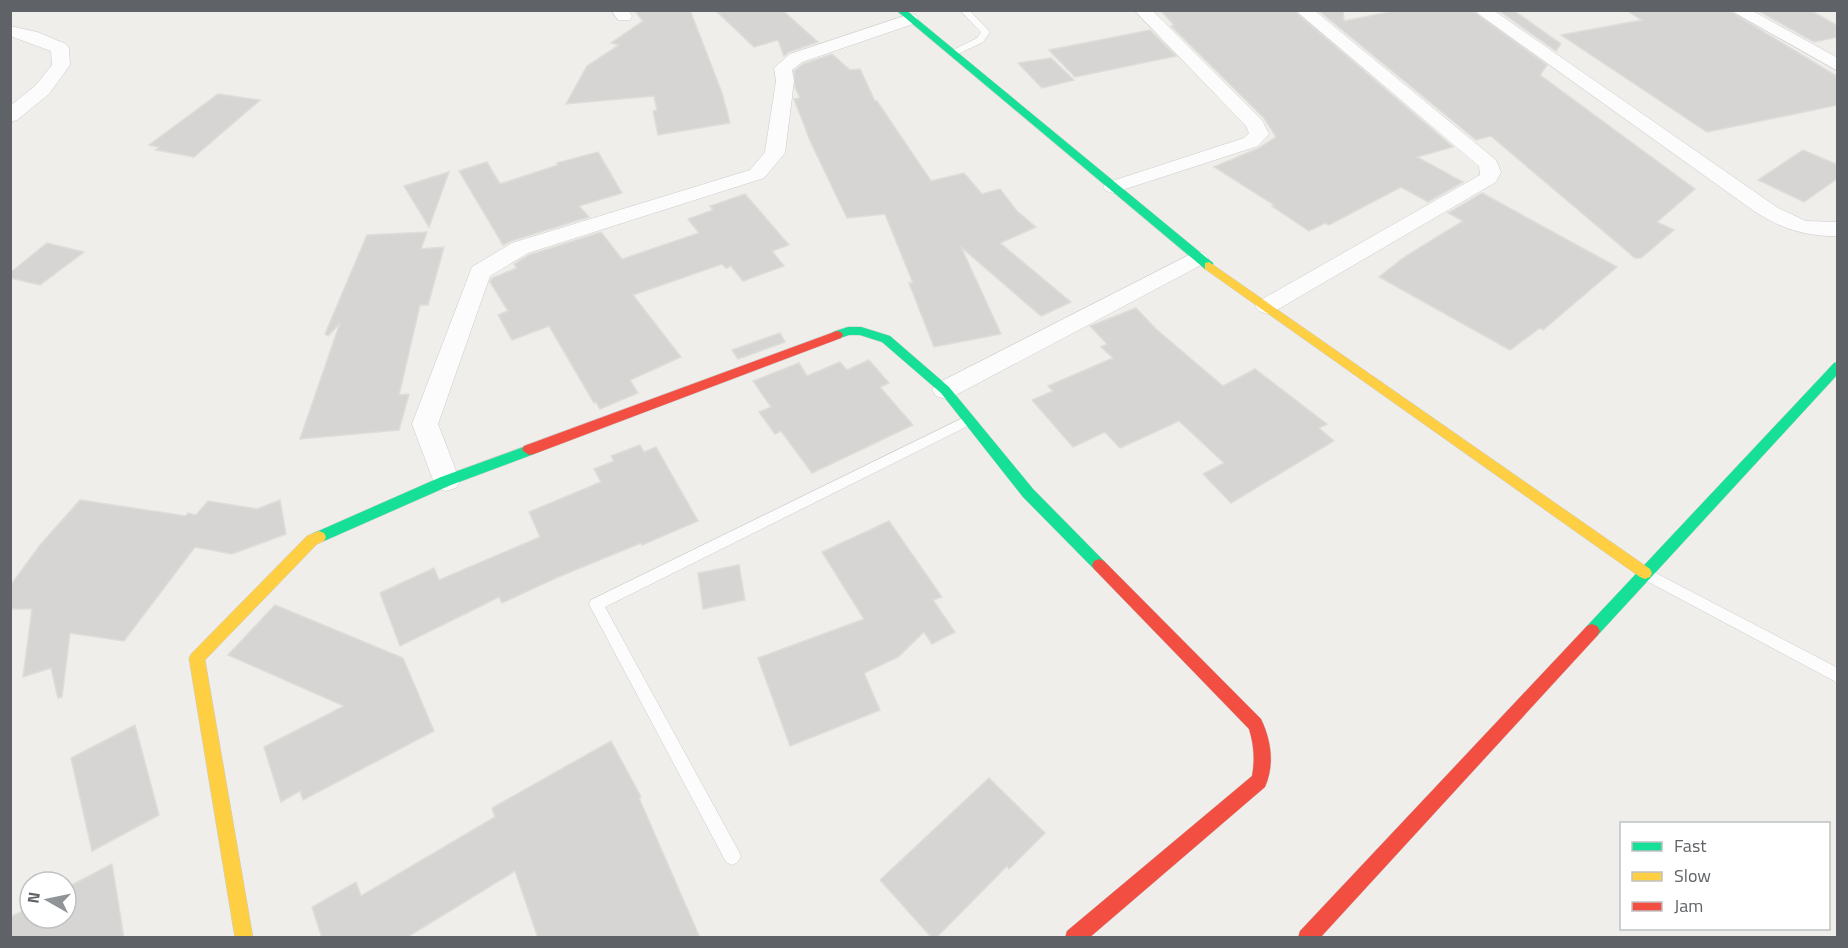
<svg xmlns="http://www.w3.org/2000/svg" width="1848" height="948" font-family="'Titillium Web',sans-serif">
<style>
.building{fill:#d6d5d3;stroke:#deddd9;stroke-width:1.5}
.lines{fill:none;stroke-linecap:round;stroke-linejoin:round}
.lane-casing{stroke:#cbcccc;stroke-width:1}
.street-casing{stroke:#cbcccc;stroke-width:1}
.fast-casing{stroke:#cacacb;stroke-width:1}
.slow-casing{stroke:#cacacb;stroke-width:1}
.jam-casing{stroke:#cacacb;stroke-width:1}
.lane{fill:#fdfcfc;fill-rule:evenodd}
.street{fill:#fdfcfc;fill-rule:evenodd}
.fast{fill:#16e098;fill-rule:evenodd}
.slow{fill:#ffcf43;fill-rule:evenodd}
.jam{fill:#f24e42;fill-rule:evenodd}
</style>
<rect width="100%" height="100%" fill="#efeeea"/>
<g class="building">
<path d="M634,10H690L722,93L730,123L658,135L653,111L657,110L654,96L566,104L587,66L619,45L611,43L643,21Z"/>
<path d="M715,10H782L818,42L789,52L784,56L778,40L754,47Z"/>
<path d="M1160,10H1293L1453,147L1417,157L1463,182L1428,202L1401,187L1329,225L1325,223L1309,231L1272,206L1274,205L1214,167L1259,148L1276,137L1264,118L1171,26L1174,25Z"/>
<path d="M1318,10H1343L1344,21L1399,10H1471L1547,65L1540,75L1695,189L1657,222L1674,230L1641,258H1635L1491,136L1476,140Z"/>
<path d="M1498,10H1513L1561,44L1556,51Z"/>
<path d="M1626,10H1728L1838,77V105L1707,132L1561,35L1642,20Z"/>
<path d="M1757,10H1810L1838,26V37L1814,42Z"/>
<path d="M1150,30L1176,56L1075,77L1049,50Z"/>
<path d="M832,54L850,70L860,69L875,101H877L931,181L964,173L982,194L1000,189L1017,211L1036,227L1000,243L1071,302L1041,316L961,247L1001,334L934,347L909,283H913L885,214L847,218L811,143L794,99L800,98L795,87L794,71L803,64Z"/>
<path d="M1051,58L1074,80L1042,88L1018,63Z"/>
<path d="M218,94L260,100L194,157L156,150L159,147L149,145Z"/>
<path d="M1803,150L1838,165V178L1804,202L1758,180Z"/>
<path d="M598,152L622,193L579,206L589,217L511,241L503,245L459,171L487,162L500,184L558,165L557,163Z"/>
<path d="M449,172L429,227L404,186Z"/>
<path d="M1482,193L1617,267L1543,330L1540,328L1510,350L1379,277L1403,258L1463,221L1448,213Z"/>
<path d="M745,194L789,245L772,251L784,266L743,281L731,266L726,268L722,264L633,295L681,357L630,380L638,393L600,409L596,402L594,403L549,326L512,340L498,315L508,311L490,282L492,278L517,268L514,264L529,255L601,232L622,259L699,233L688,219L713,210L710,206Z"/>
<path d="M427,232L421,249L444,247L428,305H420L399,395L409,394L399,430L300,439L340,323L328,336L325,334L367,235Z"/>
<path d="M47,243L84,252L40,285L10,278V273Z"/>
<path d="M1136,308L1156,329L1223,386L1255,369L1327,424L1319,428L1334,441L1231,503L1203,474L1224,463L1179,421L1120,448L1105,432L1073,447L1032,400L1053,391L1048,386L1113,358L1101,347L1107,344L1090,326Z"/>
<path d="M780,333L785,342L738,359L732,350Z"/>
<path d="M869,360L889,383L880,387L913,425L812,473L781,431L775,434L759,412L771,407L753,381L799,363L807,376L840,362L847,370Z"/>
<path d="M640,445L644,452L656,447L698,521L642,545L641,543L558,577L502,603L499,597L400,646L380,593L434,568L439,580L540,537L529,512L601,482L594,469L614,461L611,456Z"/>
<path d="M80,500L186,516L188,513L196,515L208,501L257,509L280,500L286,534L232,554L195,547L124,641L70,633L62,697L58,698L51,668L23,677L32,609H10V586L40,545Z"/>
<path d="M889,521L942,597L933,600L955,632L932,644L924,632L898,657L864,673L880,710L790,746L758,658L864,619L822,552Z"/>
<path d="M739,565L745,600L703,609L698,573Z"/>
<path d="M275,605L403,658L434,731L303,800L300,791L281,802L264,747L344,706L228,655Z"/>
<path d="M135,725L159,815L92,851L71,758Z"/>
<path d="M611,741L641,797L639,798L700,938H538L515,871L406,938H322L312,907L356,882L361,896L495,817L492,808Z"/>
<path d="M989,778L1045,833L1009,869L1007,866L936,938H932L880,880Z"/>
<path d="M112,864L124,938H10V917L30,908V918H66V888Z"/>
</g>
<g class="lines">
<g class="lane-casing">
<g id="lane">
<path d="M960,10H969L990,32L983,42L954,56L951,55V51L977,38L981,32Z"/>
<path d="M969,415L975,420L974,423L605,607L738,850L741,856L738,862L732,865L726,862L591,608L589,604L591,600Z"/>
<path d="M1646,568L1838,668V683L1641,578L1639,574L1641,570Z"/>
</g>
</g>
<g class="street-casing">
<g id="street">
<path d="M611,10H628L632,16L630,20H618Z"/>
<path d="M1134,10H1152L1262,120L1269,134L1258,146L1113,193L1106,191L1103,187L1106,183L1244,138L1249,133L1246,126Z"/>
<path d="M1295,10H1314L1496,160L1501,172L1496,182L1275,311L1267,314L1259,311L1255,306L1259,301L1480,175L1479,166Z"/>
<path d="M1473,10H1493L1778,208L1806,221L1838,222V236C1806,237 1780,228 1754,211Z"/>
<path d="M1730,10H1751L1838,58V71Z"/>
<path d="M910,14L916,15L918,19L916,23L802,62L792,70L794,81L785,153L764,178L528,253L490,276L438,424L460,481L456,488L446,491L436,488L412,424L472,267L512,243L750,170L765,152L776,81L774,68L790,54Z"/>
<path d="M10,26L37,32L66,44L69,48L70,65L49,94L17,120L10,122V106L35,86L52,65L51,51L10,36Z"/>
<path d="M1197,251L1205,253L1208,258L1205,263L954,396L945,399L936,396L932,390L936,384Z"/>
</g>
</g>
<g class="fast-casing">
<g id="fast">
<path d="M896,10H906L1213,263V269H1205Z"/>
<path d="M848,327H861L890,336L949,387L1033,489L1104,561L1106,565L1104,569L1099,571L1094,569L1023,497L941,393L882,342L860,335H849L837,339L831,335L833,332Z"/>
<path d="M1838,362V374L1597,636L1592,638L1587,636L1584,631L1587,626L1834,363Z"/>
<path d="M529,445L536,450L534,454L451,485L324,541H314L312,537L314,533L441,477Z"/>
</g>
</g>
<g class="slow-casing">
<g id="slow">
<path d="M1209,262L1650,569L1652,573L1650,577L1645,579L1640,577L1205,269V263Z"/>
<path d="M319,531L324,533L326,537L324,541L317,544L205,660L253,938H235L189,658L192,653L307,536Z"/>
</g>
</g>
<g class="jam-casing">
<g id="jam">
<path d="M837,331L841,332L843,335L841,338L534,454L529,455L522,450L524,446Z"/>
<path d="M1099,559L1104,561L1261,719C1271,740 1275,764 1265,787L1089,938H1065L1067,931L1252,776C1255,760 1254,745 1249,729L1094,569L1092,565L1094,561Z"/>
<path d="M1592,624L1597,626L1600,631L1597,636L1320,938H1298L1300,931L1587,626Z"/>
</g>
</g>
<use href="#lane" class="lane"/>
<use href="#street" class="street"/>
<use href="#fast" class="fast"/>
<use href="#slow" class="slow"/>
<use href="#jam" class="jam"/>
</g>
<rect width="1848" height="948" fill="none" stroke="#5f6368" stroke-width="24"/>
<rect x="1620" y="822" width="210" height="108" fill="#ffffff" stroke="#bfc1c3" stroke-width="1.5"/>
<rect x="1632" y="842" width="30" height="9" fill="#16e098" stroke="#bfc1c3" stroke-width="1.5"/>
<text x="1674" y="852" font-size="18" fill="#5f6368">Fast</text>
<rect x="1632" y="872" width="30" height="9" fill="#ffcf43" stroke="#bfc1c3" stroke-width="1.5"/>
<text x="1674" y="882" font-size="18" fill="#5f6368">Slow</text>
<rect x="1632" y="902" width="30" height="9" fill="#f24e42" stroke="#bfc1c3" stroke-width="1.5"/>
<text x="1674" y="912" font-size="18" fill="#5f6368">Jam</text>
<g transform="translate(48 900) rotate(279)"><circle r="28" fill="#ffffff" stroke="#bfc1c3" stroke-width="1.5"/>
<path d="M0-4.5L10 22L0 15L-10 22Z" fill="#919496"/>
<text y="-9" font-size="16" font-weight="bold" text-anchor="middle" fill="#5f6368">N</text>
</g>
</svg>
